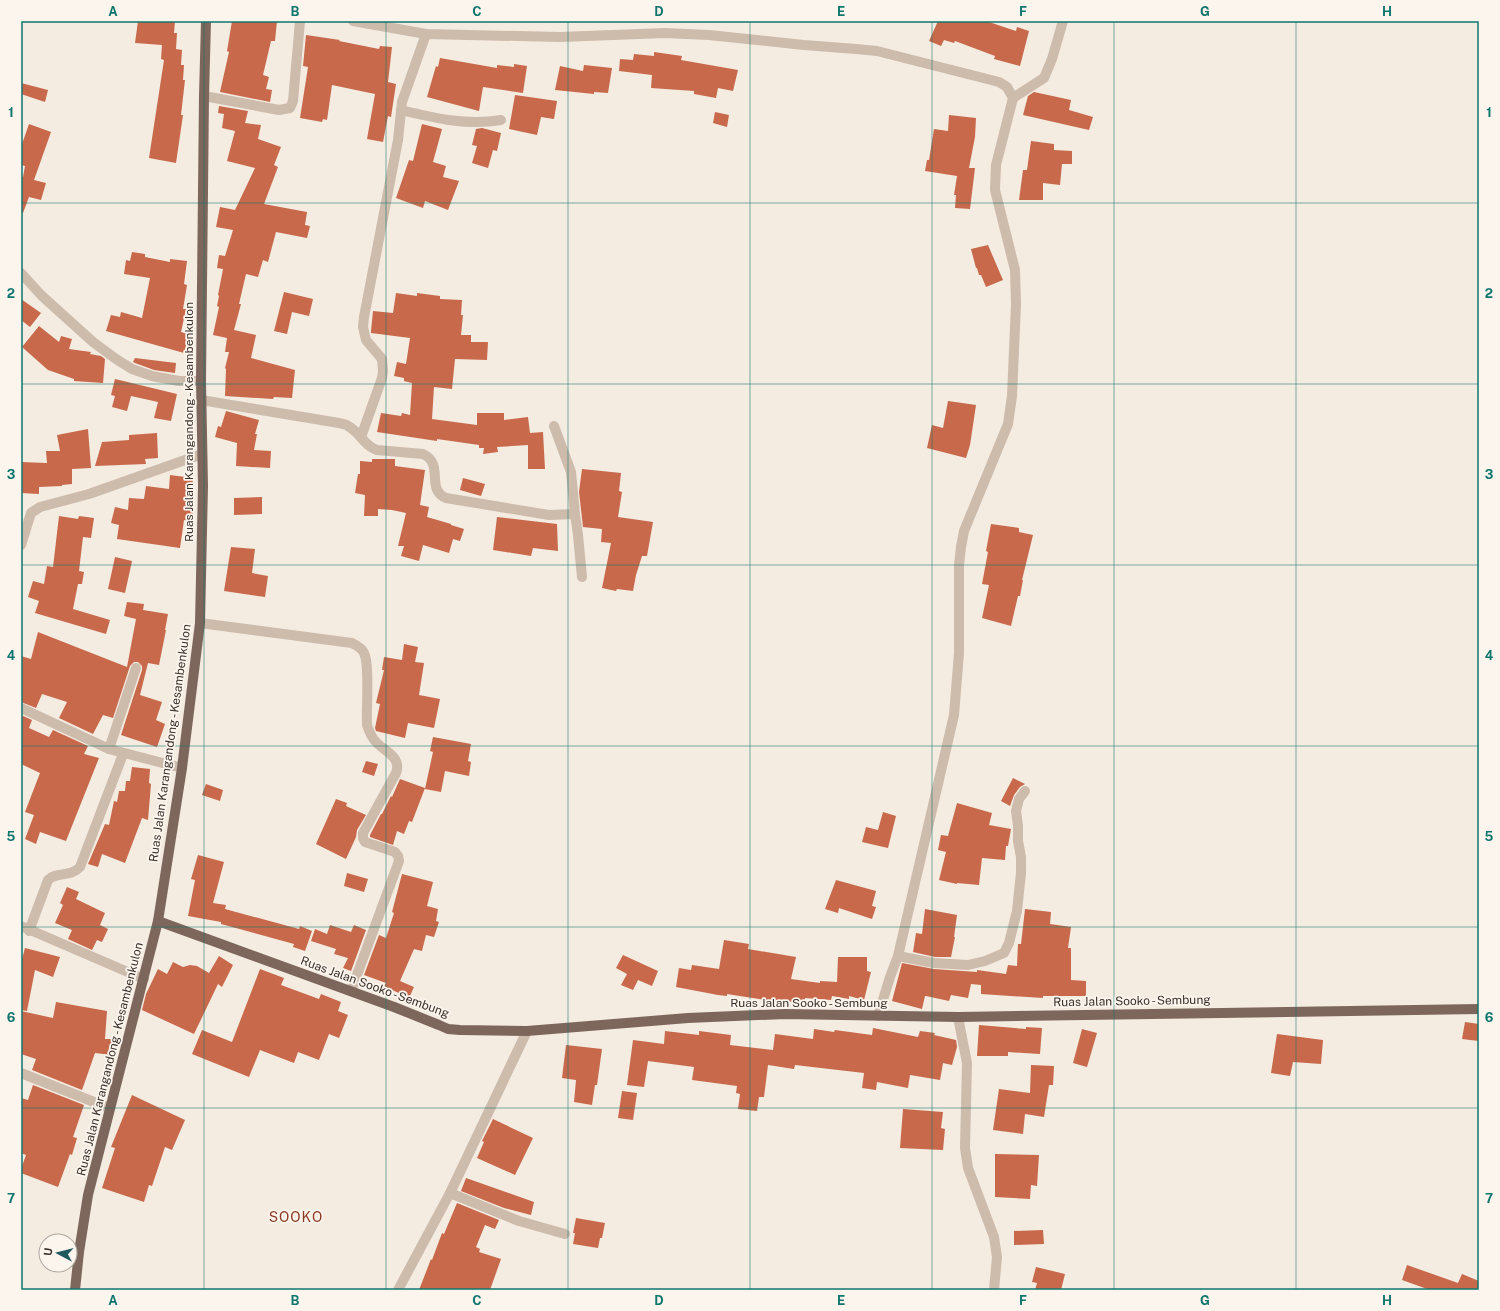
<svg xmlns="http://www.w3.org/2000/svg" width="1500" height="1311" font-family="'Public Sans',sans-serif">
<style>
.building{fill:#c8694b}
.lines{fill:none;stroke-linecap:round;stroke-linejoin:round}
.minor{stroke:#cdbbac;stroke-width:10}
.major{stroke:#7d675c;stroke-width:10}
.grid{fill:none;stroke:#0f766e;stroke-width:1;stroke-opacity:0.55}
.labels{text-anchor:middle;dominant-baseline:central;stroke-width:3.5;stroke-linejoin:round;paint-order:stroke}
.street-label{font-size:12px;fill:#3b302b;stroke:#fbf5ee}
.quarter-label{font-size:14px;letter-spacing:1px;fill:#8c3b22;stroke:#fbf5ee}
.neatline{fill:none;stroke:#0f766e;stroke-width:1.5}
.grid-label{font-size:13px;text-anchor:middle;font-weight:bold;fill:#0f766e}
</style>
<rect width="100%" height="100%" fill="#f4ebe1"/>
<g class="building">
<path d="M138,21H175L174,33H177L176,49L182,50L181,65H184L183,80H185L181,115H183L176,163L149,158L164,60L161,59L162,45L135,43Z"/>
<path d="M232,21H277L275,41H271L263,75L269,77L266,89L272,90L270,102L220,92L229,52L227,51Z"/>
<path d="M938,21H986L1016,31L1017,27L1029,31L1020,66L994,59L995,56L955,41L954,43L944,40L941,46L929,41Z"/>
<path d="M306,35L340,40L339,41L379,49L380,46L392,47L388,82L396,84L391,117L388,116L383,142L367,139L375,94L332,85L327,120L323,119L322,122L300,118L308,67L303,66Z"/>
<path d="M654,52L682,56L681,60L738,70L733,91L718,88L716,98L694,94V91L651,88L652,75L619,71L620,59L633,60L634,54L654,56Z"/>
<path d="M440,58L497,68V65L514,67V64L527,66L523,93L483,87L479,111L427,97L436,66L438,67Z"/>
<path d="M584,65L612,68L608,93L594,92V94L555,90L560,66L583,71Z"/>
<path d="M21,83L48,90L45,102L21,94Z"/>
<path d="M1034,92L1071,100L1069,110L1093,117L1089,130L1023,115L1028,96Z"/>
<path d="M515,95L557,101L554,119L541,117L537,135L509,129Z"/>
<path d="M219,106L248,111L245,123L261,125L258,139L281,147L274,165L278,167L264,204L307,212L305,225L310,226L307,238L276,232L268,262L263,260L258,277L246,274L239,304H241L234,330L256,335L251,358L295,370L292,398L274,397L273,399L225,396L226,369L225,368L229,352H225L227,338L213,335L219,307L217,306L219,296L218,295L223,269L217,268L219,255L225,256L233,230L216,227L220,207L235,210L255,168L227,161L235,131L222,128L224,114L218,113Z"/>
<path d="M715,112L729,115L727,127L713,123Z"/>
<path d="M949,115L976,118L975,137L969,168H975L970,209L955,208L956,195H954L957,176L925,171L927,160H929L934,129L948,131Z"/>
<path d="M29,124L51,132L34,180L46,183L41,200L29,197L23,213L21,212V177H23L25,166L21,165V147Z"/>
<path d="M422,124L442,129L433,162L446,166L443,177L459,181L448,210L425,201L423,208L396,198L409,160L413,161Z"/>
<path d="M482,128L501,133L497,151L493,150L488,168L472,163L477,146L472,145L476,129Z"/>
<path d="M1031,141L1054,144V150L1072,151V164H1062L1060,185L1043,183V200H1019L1023,170H1027Z"/>
<path d="M988,245L1003,280L986,287L981,275H979L977,268H976L971,249Z"/>
<path d="M132,252L145,254V257L170,262V259L187,261L184,284L187,285L183,309H186L181,332L189,334L184,353L106,331L111,315L120,317L121,312L142,318L150,278L124,274L126,260L130,261Z"/>
<path d="M284,292L313,299L309,316L292,312L287,334L274,331Z"/>
<path d="M396,293L417,296V293L440,296V299L462,300L461,315H463L461,335H471V342H488L487,360L455,359L452,389L434,387L432,419L477,425V413H504V420L528,417L530,433L543,432L545,469H528V445L497,447L498,452L483,454L484,448H479V445L437,439V441L377,432L381,413L401,416L402,413L410,415L412,383L404,381V378L394,376L397,362L406,364L410,338L371,333V331L373,311L393,313Z"/>
<path d="M21,299L41,313L30,327L21,320Z"/>
<path d="M39,326L59,342L61,336L72,339L69,349L91,352L90,354L101,356L105,359L103,383L74,381V379L48,370L22,347Z"/>
<path d="M135,358L176,363L175,373L154,370L135,363L133,362Z"/>
<path d="M115,379L177,394L171,421L154,418L158,402L131,396L127,411L112,407L115,396L111,395Z"/>
<path d="M948,401L976,405L970,445L966,458L927,448L932,425L943,428Z"/>
<path d="M226,411L259,420L255,434H257L254,450L271,451L270,468L236,466L237,443L215,437L218,426L221,427Z"/>
<path d="M88,429L91,468L72,469V484L62,485V486L39,487V494L21,493V462L47,463L46,451H60L57,435Z"/>
<path d="M157,433L158,458L145,459L146,464L95,466L102,442L129,440V435Z"/>
<path d="M372,459H395V466L425,470L420,505L429,507L427,517L451,524V525L464,529L460,541L453,539L449,553L423,545L419,561L401,556L404,546H398L406,513L392,510L378,509V516H364L365,495L355,493L358,474H360V461L372,462Z"/>
<path d="M582,469L621,473L619,491L622,492L618,517L653,522L647,556H642L636,575L633,591L617,589L616,591L602,588L611,543L601,542L602,529L583,527L579,492Z"/>
<path d="M170,475L193,478L191,508H193L192,521L184,520L180,548L117,539L119,525L111,523L115,507L128,510L129,498L144,499L146,486L169,489Z"/>
<path d="M463,478L485,484L481,496L460,490Z"/>
<path d="M262,497V514L234,515V498Z"/>
<path d="M59,516L78,519L79,516L94,518L91,538L83,537L79,571L84,572L82,584H78L73,609L110,620L106,634L35,613L39,601L28,597L33,581L44,584L47,566L53,567Z"/>
<path d="M497,517L557,524L558,551L533,548L531,556L493,550Z"/>
<path d="M991,524L1019,528V532L1033,535L1022,580H1023L1020,596H1018L1011,626L982,618L989,585L982,584L988,552L986,551Z"/>
<path d="M231,547L255,549L252,573L268,576L265,597L224,591Z"/>
<path d="M115,557L132,561L125,593L108,589Z"/>
<path d="M127,602L144,604L143,610L168,614L165,630H166L159,665L148,663L140,695L162,702L156,720L165,724L157,747L121,735L142,670V666L138,662H134L130,666L113,718L103,715L93,734L59,718L67,702L42,694L36,708L21,702V656L31,659L38,632L127,667L136,619L124,616Z"/>
<path d="M404,644L418,647L415,662L424,663L419,695L440,699L434,728L408,723L405,738L376,731L375,728L380,704L376,703L384,670H382L384,657L402,660Z"/>
<path d="M21,715L32,720L29,728L49,737L53,730L88,746L84,754L99,758L66,841L40,832L36,844L25,839L34,815L25,812L40,773L21,764Z"/>
<path d="M433,737L471,744L468,761L471,762L469,776L445,771L441,792L425,789L433,752L430,751Z"/>
<path d="M366,761L378,764L374,776L362,772Z"/>
<path d="M132,767L150,769L149,783L151,784L148,820L142,818L125,863L102,854L98,867L88,864L105,824L109,825L114,801L117,802L119,791H125L126,781H130Z"/>
<path d="M1013,778L1025,784L1020,787L1014,795L1010,806L1001,801Z"/>
<path d="M400,779L425,788L412,822L409,821L404,834L397,831L393,845L370,837V835L381,814H382L391,796L392,797Z"/>
<path d="M206,784L223,790L220,801L202,795Z"/>
<path d="M336,799L347,803L346,806L366,815L357,830L356,837L346,859L316,844Z"/>
<path d="M957,803L992,813L989,825L1011,829L1008,846H1006L1005,860L982,858L979,885L957,883V884L939,880L946,852L938,850L941,835L948,836Z"/>
<path d="M883,812L896,816L888,848L862,842L866,827L878,830Z"/>
<path d="M198,855L224,862L213,903L226,905L225,909L299,929L300,926L312,931L305,951L293,947L294,944L221,924V922L188,916L195,880L191,879Z"/>
<path d="M347,873L368,879L364,892L344,886Z"/>
<path d="M402,874L433,882L427,906L438,909L436,921L439,922L434,937L426,935L422,951L414,949L400,981L414,987L409,998L384,986L386,983L364,975L379,935L386,938L394,913L392,912Z"/>
<path d="M836,880L876,891L872,906L876,907L872,919L839,908L838,913L825,909Z"/>
<path d="M67,887L79,892L76,899L105,913L100,925L108,929L102,942L97,940L92,950L68,939L72,930L55,923L63,905L60,903Z"/>
<path d="M925,909L957,915L954,937H955L951,957H935L913,952L916,933L922,934Z"/>
<path d="M1025,909L1051,912L1050,924L1071,927L1068,948H1071V980L1086,981V996H1043V998L981,994V985L971,984L968,998L951,995L949,1001L926,996H925L922,1009L892,1001L902,963L934,969L977,972V970L1006,974L1008,965L1017,966L1018,944H1021Z"/>
<path d="M330,925L351,932L354,925L366,930L351,971L343,968L348,958L334,954L336,949L311,941L315,929L327,934Z"/>
<path d="M724,940L749,944L748,949L796,957L791,979L820,983V981L837,982L838,957H867V971L871,972L864,1000L849,996V999L832,996L831,1000L805,998L804,1004L786,1001V1003L727,994V996L718,995L676,987L679,968L691,970L692,965L719,969Z"/>
<path d="M25,948L60,957L53,977L35,970L27,1011L21,1010V963Z"/>
<path d="M623,955L658,971L652,986L638,980L633,990L621,985L627,974L616,968Z"/>
<path d="M219,956L233,965L222,987L218,984L194,1034L142,1010L146,994L158,969L167,974L173,962L183,967L190,965L197,966L209,973Z"/>
<path d="M260,969L284,978L281,985L319,999L321,994L341,1002L338,1011L348,1015L339,1038L329,1034L319,1060L298,1052L294,1063L260,1050L249,1077L192,1054L202,1030L232,1042Z"/>
<path d="M56,1002L107,1011L105,1039H114L112,1055L95,1053L82,1090L32,1070L36,1059L21,1054V1011L53,1018Z"/>
<path d="M1465,1022L1479,1024V1041L1462,1039Z"/>
<path d="M979,1025L1026,1029V1027L1042,1028L1040,1054L1008,1052V1056H977Z"/>
<path d="M873,1028L918,1037L920,1031L935,1033L934,1035L956,1040L957,1047L952,1065L943,1063L940,1080L910,1075L908,1088L877,1082L876,1090L862,1088L864,1073L795,1065L794,1069L768,1065L764,1097H759L757,1111L738,1109L740,1094L736,1093L737,1086L692,1080L694,1067L648,1061L644,1087L627,1085L633,1040L664,1044L665,1031L699,1035V1031L731,1035L730,1045L773,1050L775,1034L813,1039L814,1029L834,1032L835,1030L872,1035Z"/>
<path d="M1082,1029L1097,1033L1087,1067L1073,1063Z"/>
<path d="M1277,1034L1323,1040L1321,1064L1293,1062L1290,1076L1271,1073Z"/>
<path d="M566,1045L602,1049L597,1085H595L592,1105L574,1102L576,1080L562,1078Z"/>
<path d="M1031,1065L1054,1066L1053,1085H1049L1044,1117L1025,1114L1023,1134L993,1130L999,1089L1030,1093Z"/>
<path d="M33,1085L84,1105L73,1137L77,1138L72,1155L70,1154L58,1187L21,1173V1169L26,1155L21,1153V1098L28,1100Z"/>
<path d="M622,1091L637,1093L633,1120L618,1118Z"/>
<path d="M132,1095L185,1120L172,1150L165,1147L152,1186L149,1185L144,1202L102,1188L115,1148L111,1147Z"/>
<path d="M903,1109L943,1112L941,1128L945,1129L943,1150L900,1148Z"/>
<path d="M493,1119L533,1138L515,1175L477,1158L484,1142L482,1141Z"/>
<path d="M995,1154L1039,1155L1037,1186L1031,1185L1030,1199L995,1197Z"/>
<path d="M466,1178L534,1202L531,1215L504,1208L461,1191Z"/>
<path d="M457,1203L499,1220L495,1229L485,1225L476,1247L480,1249L479,1252L501,1259L490,1290H419L431,1259L432,1260L442,1233L444,1234Z"/>
<path d="M576,1218L605,1223L602,1238H600L598,1248L573,1244L575,1233H573Z"/>
<path d="M1043,1230L1044,1244L1014,1245V1231Z"/>
<path d="M1407,1265L1458,1283L1462,1274L1479,1281V1290H1430L1402,1280Z"/>
<path d="M1036,1267L1065,1274L1061,1290H1035L1037,1283L1032,1282Z"/>
</g>
<g class="lines">
<g class="minor">
<path d="M353,21L426,34L560,37L665,33L709,35L804,45L856,49L877,51L999,82L1007,87L1013,98L996,165L995,190L1015,270L1016,304L1012,396L1008,424L964,531L961,547L959,565V653L954,715L898,956L890,977L878,1016"/>
<path d="M204,96L279,110L290,108L293,101L300,21"/>
<path d="M1013,98L1044,78L1052,59L1063,21"/>
<path d="M401,110C434,118 467,126 501,120"/>
<path d="M21,273L41,295L93,342L116,359L132,369L152,376L179,381H201"/>
<path d="M201,400L339,423C342,424 346,424 348,426C361,433 363,445 377,450L423,454C445,464 425,489 446,498L549,515L575,514L578,535L582,577"/>
<path d="M554,426L571,472L575,514"/>
<path d="M361,437L382,378L383,371L382,359L366,340L363,327L364,317L398,140L402,102L426,34"/>
<path d="M21,545L31,513L40,507L89,494L202,454"/>
<path d="M200,623L352,643C356,645 362,648 364,653C370,665 366,709 367,725C369,731 371,737 376,742C385,752 402,757 396,773L363,833V838L365,842L395,852L398,856L399,861L351,991"/>
<path d="M21,708L109,749L182,768"/>
<path d="M109,749L136,668"/>
<path d="M21,926L144,979"/>
<path d="M29,931L48,880C57,871 70,878 80,867L123,754"/>
<path d="M898,956L934,963L968,965L985,961L1004,953L1009,943L1017,911L1021,873V857L1018,841V826L1016,811L1019,799L1025,791"/>
<path d="M958,1017L967,1063L965,1148L968,1168L994,1237L997,1257L994,1290"/>
<path d="M21,1073L109,1108"/>
<path d="M450,1193L519,1221L565,1234"/>
<path d="M398,1290L450,1193L527,1031"/>
</g>
<g class="major">
<path d="M158,921L394,1007L439,1025L448,1029L460,1030L527,1031L688,1018L785,1014L958,1017L1479,1009"/>
<path d="M75,1290L79,1252L88,1195L158,921L182,768L200,623L203,486L201,381L204,96L206,21"/>
</g>
</g>
<path class="grid" d="M204,21V1290M386,21V1290M568,21V1290M750,21V1290M932,21V1290M1114,21V1290M1296,21V1290M21,203H1479M21,384H1479M21,565H1479M21,746H1479M21,927H1479M21,1108H1479"/>
<g class="labels">
<g class="street-label">
<text transform="translate(189 422) rotate(-90)">Ruas Jalan Karangandong - Kesambenkulon</text>
<text transform="translate(170 743) rotate(-82)">Ruas Jalan Karangandong - Kesambenkulon</text>
<text transform="translate(375 987) rotate(20)">Ruas Jalan Sooko - Sembung</text>
<text transform="translate(1132 1001) rotate(-1)">Ruas Jalan Sooko - Sembung</text>
<text x="809" y="1003">Ruas Jalan Sooko - Sembung</text>
<text transform="translate(110 1059) rotate(-76)">Ruas Jalan Karangandong - Kesambenkulon</text>
</g>
<g class="quarter-label">
<text x="296" y="1217">SOOKO</text>
</g>
</g>
<rect width="1500" height="1311" fill="none" stroke="#fbf5ee" stroke-width="44"/>
<g transform="translate(58 1253) rotate(277)"><circle r="19" fill="#fbf5ee" stroke="#aea6a0"/>
<path d="M0-3L7 15L0 10L-7 15Z" fill="#1f5a5e"/>
<text y="-6" font-size="11" font-weight="bold" text-anchor="middle" fill="#3b302b">U</text>
</g>
<rect x="22" y="22" width="1456" height="1267" class="neatline"/>
<g class="grid-label">
<text x="113" y="16">A</text>
<text x="295" y="16">B</text>
<text x="477" y="16">C</text>
<text x="659" y="16">D</text>
<text x="841" y="16">E</text>
<text x="1023" y="16">F</text>
<text x="1205" y="16">G</text>
<text x="1387" y="16">H</text>
<text x="11" y="117">1</text>
<text x="1489" y="117">1</text>
<text x="11" y="298">2</text>
<text x="1489" y="298">2</text>
<text x="11" y="479">3</text>
<text x="1489" y="479">3</text>
<text x="11" y="660">4</text>
<text x="1489" y="660">4</text>
<text x="11" y="841">5</text>
<text x="1489" y="841">5</text>
<text x="11" y="1022">6</text>
<text x="1489" y="1022">6</text>
<text x="11" y="1203">7</text>
<text x="1489" y="1203">7</text>
<text x="113" y="1305">A</text>
<text x="295" y="1305">B</text>
<text x="477" y="1305">C</text>
<text x="659" y="1305">D</text>
<text x="841" y="1305">E</text>
<text x="1023" y="1305">F</text>
<text x="1205" y="1305">G</text>
<text x="1387" y="1305">H</text>
</g>
</svg>
